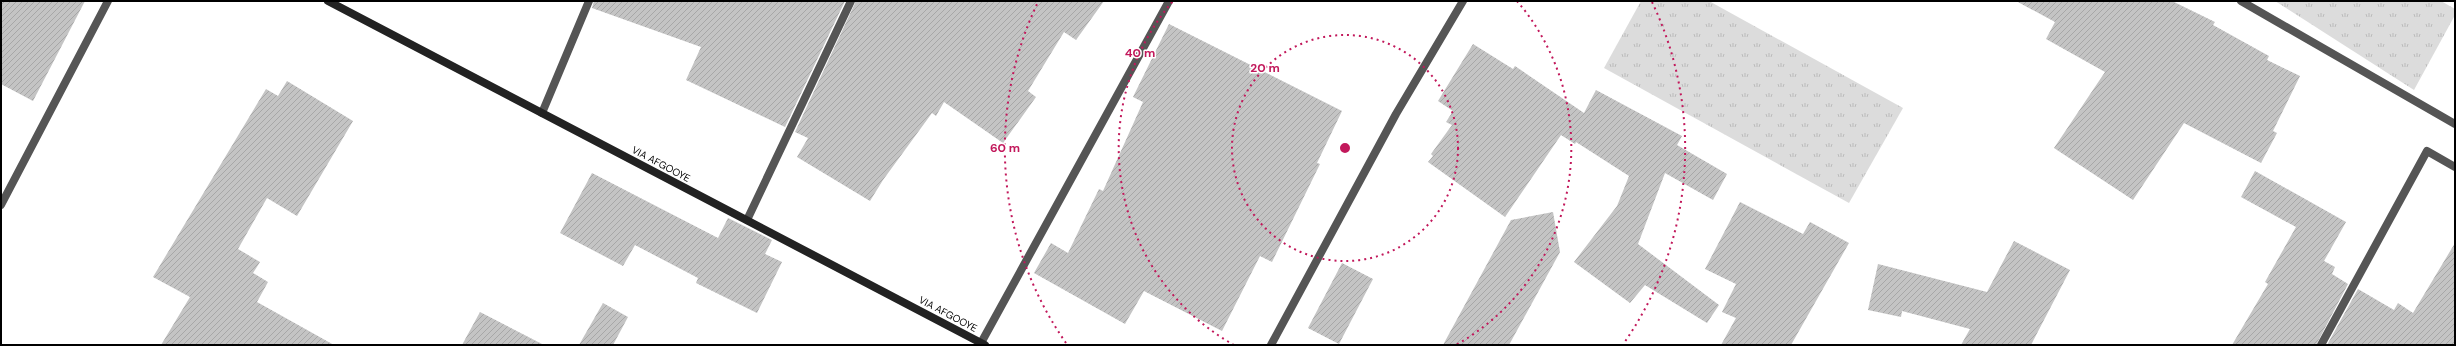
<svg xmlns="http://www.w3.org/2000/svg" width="2456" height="346" font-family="'DM Sans',sans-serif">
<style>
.grass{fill:url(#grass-tufts)}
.building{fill:url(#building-hatch)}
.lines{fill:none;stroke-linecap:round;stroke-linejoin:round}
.lane{stroke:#555;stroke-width:8}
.street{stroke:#555;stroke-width:8}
.secondary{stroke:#222;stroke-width:8}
.ring{fill:none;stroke:#c2185b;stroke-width:2;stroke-dasharray:2 4}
.labels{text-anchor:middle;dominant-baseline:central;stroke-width:3;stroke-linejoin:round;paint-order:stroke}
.street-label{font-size:10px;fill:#000;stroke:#fff}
.centre{fill:#c2185b;stroke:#fff;stroke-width:2}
.ring-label{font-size:12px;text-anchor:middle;font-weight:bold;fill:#c2185b;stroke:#fff;stroke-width:3;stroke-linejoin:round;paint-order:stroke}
</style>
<defs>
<pattern id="grass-tufts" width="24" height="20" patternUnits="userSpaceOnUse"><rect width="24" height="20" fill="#dcdcdc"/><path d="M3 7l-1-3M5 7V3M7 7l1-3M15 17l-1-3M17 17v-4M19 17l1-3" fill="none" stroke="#bbb"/></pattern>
<pattern id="building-hatch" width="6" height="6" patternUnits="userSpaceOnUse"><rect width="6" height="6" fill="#c4c4c4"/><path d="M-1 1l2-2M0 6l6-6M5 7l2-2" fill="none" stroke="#a7a7a7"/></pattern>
</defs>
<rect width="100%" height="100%" fill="#fff"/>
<g class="grass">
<path d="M1641,1H1709L1903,108L1849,203L1604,68Z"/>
<path d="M2275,1H2441L2455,9V15L2414,90Z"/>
</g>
<g class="building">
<path d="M1,1H85L33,101L1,84Z"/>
<path d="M594,1H845L785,127L686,80L701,47L592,8Z"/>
<path d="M856,1H1104L1076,40L1064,32L1028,91L1036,97L1003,143L944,102L936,116L932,113L883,180L870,201L797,157L808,138L795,132Z"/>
<path d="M2016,1H2172L2215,22L2213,25L2269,56L2267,60L2300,76L2273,131L2277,133L2261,163L2184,123L2133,200L2054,148L2105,72L2046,39L2055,22Z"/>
<path d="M1169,24L1342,111L1317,163L1320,164L1272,262L1260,256L1222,331L1144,291L1125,324L1034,273L1051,243L1068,253L1099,189L1103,191L1143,102L1133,97Z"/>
<path d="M1473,44L1513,69L1515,66L1584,113L1596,90L1682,136L1677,145L1727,174L1713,200L1665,173L1638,244L1719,305L1707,323L1645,285L1630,303L1574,262L1617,206L1629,176L1576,142L1575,144L1561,135L1505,217L1428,162L1433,156L1431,154L1452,125L1446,122L1453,111L1438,101Z"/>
<path d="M287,81L353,121L297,216L267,198L238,249L260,262L253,273L268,282L257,302L334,345H161L190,297L153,277L266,89L278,96Z"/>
<path d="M2255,171L2346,222L2324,261L2335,267L2332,274L2348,284L2316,345H2232L2268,284L2265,282L2296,227L2241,197Z"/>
<path d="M592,173L718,238L728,218L772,240L765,254L782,262L757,313L696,283L698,278L635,245L623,266L560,233Z"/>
<path d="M1740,202L1803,234L1810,222L1849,243L1791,345H1721L1736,318L1722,312L1736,284L1705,269Z"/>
<path d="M1553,212L1560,252L1509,345H1443L1511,220Z"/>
<path d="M2014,241L2070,270L2031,345H1961L1970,329L1902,311L1901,317L1868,310L1878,264L1987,292Z"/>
<path d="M2455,243V345H2327L2358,289L2394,310L2398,303L2413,313Z"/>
<path d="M1342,263L1373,279L1339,344L1308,328Z"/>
<path d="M603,303L628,317L613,345H579Z"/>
<path d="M480,312L544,345H462Z"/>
</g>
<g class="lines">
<path class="lane" d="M2241,1L2455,124"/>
<g class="street">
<path d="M542,113L589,1"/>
<path d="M1,205L108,1"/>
<path d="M747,220L851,1"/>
<path d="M981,343L1169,1"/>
<path d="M1271,345L1396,114L1463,1"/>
<path d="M2321,345L2427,151L2455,167"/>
</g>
<path class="secondary" d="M328,1L985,345"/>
</g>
<g class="ring">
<circle cx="1345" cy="148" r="113"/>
<path d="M1234 345A226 226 0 0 1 1173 1M1517 1A226 226 0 0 1 1456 345"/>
<path d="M1066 343A340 340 0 0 1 1038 2M1652 2A340 340 0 0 1 1624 343"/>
</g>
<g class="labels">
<g class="street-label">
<text transform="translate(661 164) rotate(28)">VIA AFGOOYE</text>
<text transform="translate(948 314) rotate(28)">VIA AFGOOYE</text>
</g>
</g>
<circle cx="1345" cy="148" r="6" class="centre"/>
<g class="ring-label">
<text x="1140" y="57">40 m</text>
<text x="1265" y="72">20 m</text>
<text x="1005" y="152">60 m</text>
</g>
<rect width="2456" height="346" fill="none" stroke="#000000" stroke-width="4"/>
</svg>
